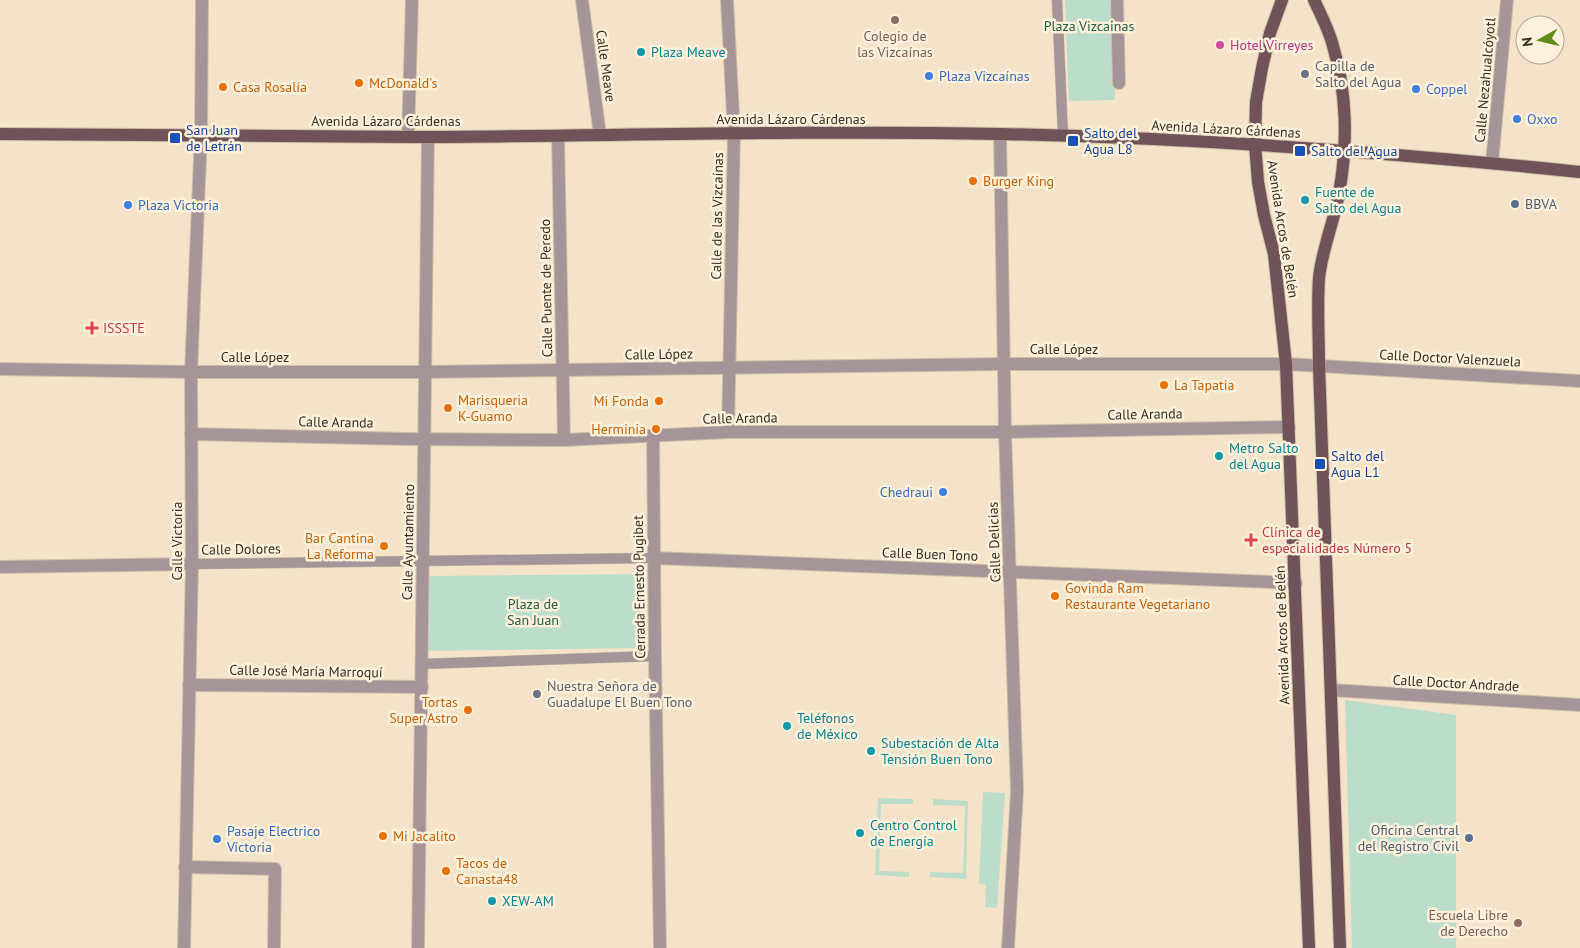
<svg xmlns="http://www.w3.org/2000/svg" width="1580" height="948" font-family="'PT Sans',sans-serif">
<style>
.green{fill:#bcddca}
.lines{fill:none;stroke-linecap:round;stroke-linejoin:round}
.pedestrian-casing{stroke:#cebfa7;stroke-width:11}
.minor-casing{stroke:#cebfa7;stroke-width:14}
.primary-casing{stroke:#cebfa7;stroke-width:14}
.pedestrian{stroke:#a69598;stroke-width:10}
.minor{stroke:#a69598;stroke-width:12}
.primary{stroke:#705359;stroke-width:12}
.education-dot{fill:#8d6e63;stroke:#fef1db;stroke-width:2}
.hotel-dot{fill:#d1479c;stroke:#fef1db;stroke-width:2}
.culture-dot{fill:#0f9aa8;stroke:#fef1db;stroke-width:2}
.worship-dot{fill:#6b7280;stroke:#fef1db;stroke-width:2}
.shop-dot{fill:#3f7fe0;stroke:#fef1db;stroke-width:2}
.food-dot{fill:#e8710a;stroke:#fef1db;stroke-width:2}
.transit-dot{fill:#1a4fb4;stroke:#fef1db;stroke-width:2}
.service-dot{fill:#5c6f8a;stroke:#fef1db;stroke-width:2}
.health-dot{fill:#e0444e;stroke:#fef1db;stroke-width:2}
.labels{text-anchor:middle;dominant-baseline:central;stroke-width:5;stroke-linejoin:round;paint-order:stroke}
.park-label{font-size:14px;fill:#245e43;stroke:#fef1db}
.education-label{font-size:14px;fill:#785e54;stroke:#fef1db}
.hotel-label{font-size:14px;fill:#b23c85;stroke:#fef1db;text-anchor:start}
.culture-label{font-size:14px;fill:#0d838f;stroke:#fef1db;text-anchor:start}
.street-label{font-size:14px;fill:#363025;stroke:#fef1db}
.worship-label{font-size:14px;fill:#5b616d;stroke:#fef1db;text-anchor:start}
.shop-label{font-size:14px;fill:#366cbe;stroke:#fef1db;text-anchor:start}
.food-label{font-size:14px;fill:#c56008;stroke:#fef1db;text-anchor:start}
.transit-label{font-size:14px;fill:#164399;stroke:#fef1db;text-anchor:start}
.service-label{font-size:14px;fill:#4e5e75;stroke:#fef1db;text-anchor:start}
.health-label{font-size:14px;fill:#be3a42;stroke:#fef1db;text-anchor:start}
</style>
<rect width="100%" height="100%" fill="#f4e3c8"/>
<g class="green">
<path d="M1065,0H1111L1115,100L1069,101Z"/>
<path d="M641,574L642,648L426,651L425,576Z"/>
<path d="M1345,700L1456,715V948H1352Z"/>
<path d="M983,792L1005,793L997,908L985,907L986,885L979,884Z"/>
<path d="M878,798L913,799V804H881L879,871L909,872V877L875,875Z"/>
<path d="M933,799L968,801L966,879L930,877V872L963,873L965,806L933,805Z"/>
</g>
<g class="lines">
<g class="pedestrian-casing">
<g id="pedestrian">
<path d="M1057,0L1063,136"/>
<path d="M192,564L653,558"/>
<path d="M422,664L655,656"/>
</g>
</g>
<g class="minor-casing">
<g id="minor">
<path d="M582,0L600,135"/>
<path d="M727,0L734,134L728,432"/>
<path d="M1117,0L1119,83"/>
<path d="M1000,134L1005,432L1016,760L1017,791L1008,948"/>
<path d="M558,136L564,440"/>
<path d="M408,137L412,0"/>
<path d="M1492,163L1507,0"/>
<path d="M0,369L191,372H425L1004,364H1286L1580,381"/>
<path d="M191,434L407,439L564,440L728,432H1005L1289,427"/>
<path d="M653,435L655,656L660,948"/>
<path d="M653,558L1296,583"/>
<path d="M0,567L192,564"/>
<path d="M189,685L422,687"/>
<path d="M1331,690L1580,705"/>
<path d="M185,867L275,869L274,948"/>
<path d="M184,948L192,564L191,372L201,134L202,0"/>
<path d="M418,948L428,137"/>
</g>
</g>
<g class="primary-casing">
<g id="primary">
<path d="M1282,0L1270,33L1262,68L1256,102L1255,144L1258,182L1264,215L1274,254L1286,364L1309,948"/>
<path d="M1314,0C1321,15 1329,30 1333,46C1347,92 1348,145 1339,193C1334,222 1322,249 1319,278C1317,307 1319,337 1319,366L1340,948"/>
<path d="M0,134C138,134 276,137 413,137C609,136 805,130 1001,134C1195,138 1388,152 1580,172"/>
</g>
</g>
<use href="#pedestrian" class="pedestrian"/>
<use href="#minor" class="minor"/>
<use href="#primary" class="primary"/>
</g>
<g class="education-dot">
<circle cx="895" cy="20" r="5"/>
<circle cx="1518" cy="923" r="5"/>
</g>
<circle class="hotel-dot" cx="1220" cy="45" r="5"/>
<g class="culture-dot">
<circle cx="641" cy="52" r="5"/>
<circle cx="1305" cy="200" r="5"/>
<circle cx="1219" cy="456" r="5"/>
<circle cx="787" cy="726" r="5"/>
<circle cx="871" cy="751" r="5"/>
<circle cx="860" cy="833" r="5"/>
<circle cx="492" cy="901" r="5"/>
</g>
<g class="worship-dot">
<circle cx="1305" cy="74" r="5"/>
<circle cx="537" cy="694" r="5"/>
</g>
<g class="shop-dot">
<circle cx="929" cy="76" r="5"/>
<circle cx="1416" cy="89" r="5"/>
<circle cx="1517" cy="119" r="5"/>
<circle cx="128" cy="205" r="5"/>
<circle cx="943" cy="492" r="5"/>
<circle cx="217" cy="839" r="5"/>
</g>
<g class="food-dot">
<circle cx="359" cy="83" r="5"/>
<circle cx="223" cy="87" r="5"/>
<circle cx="973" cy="181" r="5"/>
<circle cx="1164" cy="385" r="5"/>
<circle cx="659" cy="401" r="5"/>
<circle cx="448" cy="408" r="5"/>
<circle cx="656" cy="429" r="5"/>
<circle cx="384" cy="546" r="5"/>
<circle cx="1055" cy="596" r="5"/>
<circle cx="468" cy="710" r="5"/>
<circle cx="383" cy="836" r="5"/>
<circle cx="446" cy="871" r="5"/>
</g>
<g class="transit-dot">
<rect x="169" y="132" width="12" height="12" rx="2.5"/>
<rect x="1067" y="135" width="12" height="12" rx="2.5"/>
<rect x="1294" y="145" width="12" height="12" rx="2.5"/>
<rect x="1314" y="458" width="12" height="12" rx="2.5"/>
</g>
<g class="service-dot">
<circle cx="1515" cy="204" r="5"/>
<circle cx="1469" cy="838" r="5"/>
</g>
<g class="health-dot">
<path d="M89.5 320.5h5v5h5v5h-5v5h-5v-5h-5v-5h5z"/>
<path d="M1248.5 532.5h5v5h5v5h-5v5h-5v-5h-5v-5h5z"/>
</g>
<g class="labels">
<g class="park-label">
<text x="1089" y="26">Plaza Vizcainas</text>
<text x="533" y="604">Plaza de<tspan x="533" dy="16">San Juan</tspan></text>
</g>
<g class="education-label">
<text x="895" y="36">Colegio de<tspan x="895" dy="16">las Vizcaínas</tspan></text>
<text x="1508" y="915" text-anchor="end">Escuela Libre<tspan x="1508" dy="16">de Derecho</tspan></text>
</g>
<g class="hotel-label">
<text x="1230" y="45">Hotel Virreyes</text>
</g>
<g class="culture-label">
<text x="651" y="52">Plaza Meave</text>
<text x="1315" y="192">Fuente de<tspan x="1315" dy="16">Salto del Agua</tspan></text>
<text x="1229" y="448">Metro Salto<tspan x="1229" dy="16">del Agua</tspan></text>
<text x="797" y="718">Teléfonos<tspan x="797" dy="16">de México</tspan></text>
<text x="881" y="743">Subestación de Alta<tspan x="881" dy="16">Tensión Buen Tono</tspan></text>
<text x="870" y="825">Centro Control<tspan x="870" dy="16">de Energía</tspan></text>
<text x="502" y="901">XEW-AM</text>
</g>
<g class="street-label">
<text transform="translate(606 66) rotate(82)">Calle Meave</text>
<text transform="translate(1485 80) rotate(-85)">Calle Nezahualcóyotl</text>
<text x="791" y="119">Avenida Lázaro Cárdenas</text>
<text x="386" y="121">Avenida Lázaro Cárdenas</text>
<text transform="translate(1226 129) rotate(3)">Avenida Lázaro Cárdenas</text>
<text transform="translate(717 216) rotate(-89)">Calle de las Vizcaínas</text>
<text transform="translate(1283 229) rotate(81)">Avenida Arcos de Belén</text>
<text transform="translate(546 288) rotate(-91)">Calle Puente de Peredo</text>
<text x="1064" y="349">Calle López</text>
<text transform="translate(659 354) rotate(-1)">Calle López</text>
<text x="255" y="357">Calle López</text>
<text transform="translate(1450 358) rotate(3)">Calle Doctor Valenzuela</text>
<text transform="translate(1145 414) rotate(-1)">Calle Aranda</text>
<text transform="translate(740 418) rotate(-1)">Calle Aranda</text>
<text transform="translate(336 422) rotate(1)">Calle Aranda</text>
<text transform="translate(177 541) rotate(-90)">Calle Victoria</text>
<text transform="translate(408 542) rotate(-89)">Calle Ayuntamiento</text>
<text transform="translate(994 542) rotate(-92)">Calle Delicias</text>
<text transform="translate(241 549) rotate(-1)">Calle Dolores</text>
<text transform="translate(930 554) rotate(2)">Calle Buen Tono</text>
<text transform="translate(639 587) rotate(-91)">Cerrada Ernesto Pugibet</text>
<text transform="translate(1282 635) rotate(-92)">Avenida Arcos de Belén</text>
<text transform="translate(306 671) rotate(1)">Calle José María Marroquí</text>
<text transform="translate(1456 683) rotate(3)">Calle Doctor Andrade</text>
</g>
<g class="worship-label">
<text x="1315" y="66">Capilla de<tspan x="1315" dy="16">Salto del Agua</tspan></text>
<text x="547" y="686">Nuestra Señora de<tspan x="547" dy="16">Guadalupe El Buen Tono</tspan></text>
</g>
<g class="shop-label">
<text x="939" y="76">Plaza Vizcaínas</text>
<text x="1426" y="89">Coppel</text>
<text x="1527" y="119">Oxxo</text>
<text x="138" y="205">Plaza Victoria</text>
<text x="933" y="492" text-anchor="end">Chedraui</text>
<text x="227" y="831">Pasaje Electrico<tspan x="227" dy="16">Víctoria</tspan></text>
</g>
<g class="food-label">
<text x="369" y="83">McDonald's</text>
<text x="233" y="87">Casa Rosalía</text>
<text x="983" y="181">Burger King</text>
<text x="1174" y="385">La Tapatia</text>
<text x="458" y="400">Marisqueria<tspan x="458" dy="16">K-Guamo</tspan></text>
<text x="649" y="401" text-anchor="end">Mi Fonda</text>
<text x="646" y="429" text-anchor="end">Herminia</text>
<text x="374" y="538" text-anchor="end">Bar Cantina<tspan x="374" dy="16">La Reforma</tspan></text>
<text x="1065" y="588">Govinda Ram<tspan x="1065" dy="16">Restaurante Vegetariano</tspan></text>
<text x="458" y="702" text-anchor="end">Tortas<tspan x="458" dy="16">Super Astro</tspan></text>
<text x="393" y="836">Mi Jacalito</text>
<text x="456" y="863">Tacos de<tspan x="456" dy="16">Canasta48</tspan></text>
</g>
<g class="transit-label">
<text x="186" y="130">San Juan<tspan x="186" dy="16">de Letrán</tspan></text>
<text x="1084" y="133">Salto del<tspan x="1084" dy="16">Agua L8</tspan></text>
<text x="1311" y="151">Salto del Agua</text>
<text x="1331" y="456">Salto del<tspan x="1331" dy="16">Agua L1</tspan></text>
</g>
<g class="service-label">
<text x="1525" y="204">BBVA</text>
<text x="1459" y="830" text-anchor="end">Oficina Central<tspan x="1459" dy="16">del Registro Civil</tspan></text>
</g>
<g class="health-label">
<text x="103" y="328">ISSSTE</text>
<text x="1262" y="532">Clínica de<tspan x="1262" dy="16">especialidades Número 5</tspan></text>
</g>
</g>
<g transform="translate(1540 40) rotate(262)"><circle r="24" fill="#fef1db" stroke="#aea492"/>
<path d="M0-4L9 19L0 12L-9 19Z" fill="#5f8b1d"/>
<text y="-8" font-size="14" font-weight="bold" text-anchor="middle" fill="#363025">N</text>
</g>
</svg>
